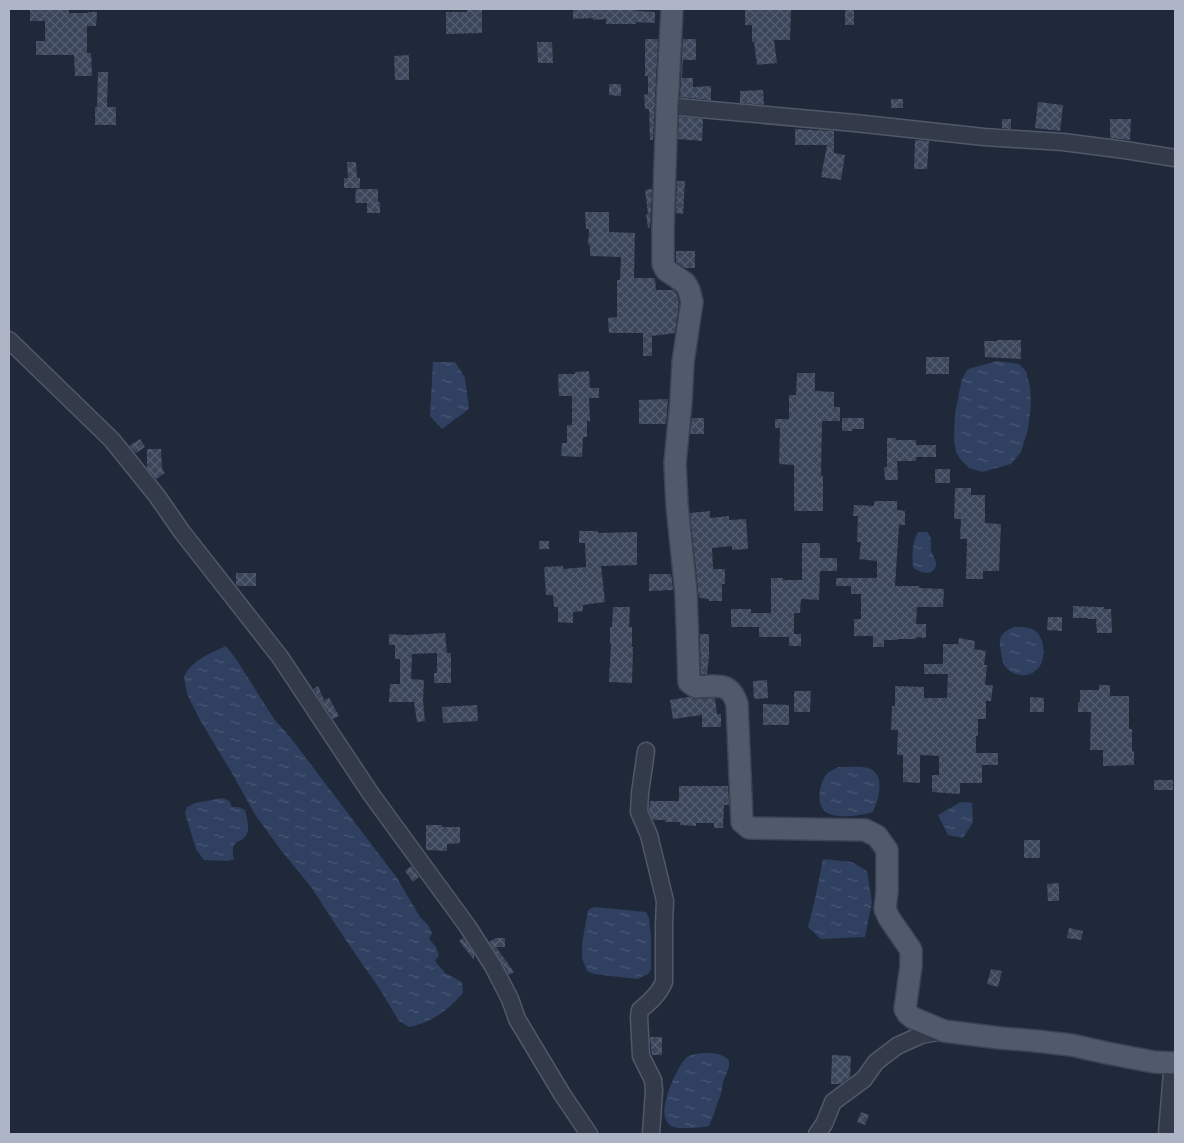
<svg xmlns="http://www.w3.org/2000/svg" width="1184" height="1143" font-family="'Space Grotesk',sans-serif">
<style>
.water{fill:url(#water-ripples)}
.building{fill:url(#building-cross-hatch)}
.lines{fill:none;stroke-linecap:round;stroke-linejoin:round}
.minor-casing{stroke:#515868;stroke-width:19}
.major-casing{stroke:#3d4454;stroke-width:24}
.minor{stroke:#333b4b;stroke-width:16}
.major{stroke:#515a6b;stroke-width:21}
</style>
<defs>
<pattern id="water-ripples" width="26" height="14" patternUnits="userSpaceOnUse" patternTransform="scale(1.25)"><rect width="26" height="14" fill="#304061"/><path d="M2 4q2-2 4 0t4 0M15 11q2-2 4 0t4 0" fill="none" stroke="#4b5976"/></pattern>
<pattern id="building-cross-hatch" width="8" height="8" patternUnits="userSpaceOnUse" patternTransform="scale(1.25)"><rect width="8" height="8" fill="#3b465b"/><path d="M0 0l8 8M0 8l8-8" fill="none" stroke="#555e71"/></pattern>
</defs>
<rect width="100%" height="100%" fill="#20293a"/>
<g class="water">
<path d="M997,361L1019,364L1026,371L1030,387L1031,405L1028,429L1021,452L1011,464L982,472L969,468L960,459L956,452L954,440L955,414L959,393L962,379L968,369Z"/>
<path d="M433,362H455L465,378L469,409L442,429L430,416Z"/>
<path d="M918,532H927C933,538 930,543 931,550C932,556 937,559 936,565C934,577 919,573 913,567C912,556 912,542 918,532Z"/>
<path d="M1014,627C1019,627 1024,627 1029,628C1044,631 1046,653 1041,664C1033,680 1011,678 1003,663C1002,660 1002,655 1001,651C998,638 1000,633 1014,627Z"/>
<path d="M226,646L236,659L274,719L290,737L397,878L420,917L428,925L432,933L429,939L436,947L439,955L435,961L445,973L462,982L463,993C448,1010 431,1023 409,1027L399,1021L379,988L345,939L311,887L280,849L256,816L229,768L200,720L187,694L184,676C193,660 210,653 226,646Z"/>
<path d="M839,767C846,767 862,766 868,768C886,773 879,800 873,812C862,815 837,820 826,812C816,805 819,784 826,775C829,771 835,769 839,767Z"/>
<path d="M222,798L229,801L232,807H238L245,810C246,815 249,824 248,830C244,847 229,835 234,859L227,861L204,860L196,849L185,813L187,807L195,803Z"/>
<path d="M961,802L972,803L973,822L963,838L948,835L938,815Z"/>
<path d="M823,859L852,862L867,871L872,902L865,937L821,939L808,927L815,899Z"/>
<path d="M594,907L646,912L649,918L651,937V969L648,974L637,979L594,974L587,971L582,958V944L588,910Z"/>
<path d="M703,1053C713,1053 721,1053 729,1060V1067L723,1082L721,1094L716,1107L714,1114L709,1126C698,1128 692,1128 682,1128C679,1128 677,1128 674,1127C651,1120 676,1070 685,1059C690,1054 697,1054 703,1053Z"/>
</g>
<g class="building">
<path d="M49,9H69V13H88V12H97L96,26H87V53H91L92,76H75L74,55H36V41H45V21H30V10H49Z"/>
<path d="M467,9H482V33L446,34V12H467Z"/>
<path d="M573,9H636V11L655,12V23L636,22V24H606V19L593,20V18L573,19Z"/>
<path d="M773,9H791L790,40H774L777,63L757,65L754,42H752V25H745V10H773Z"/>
<rect x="845" y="10" width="9" height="15"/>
<path d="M645,39H658L653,140H650L649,109H645L644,95L648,94V76H645Z"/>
<path d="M683,39H696V60H683L682,78H693V87L711,86V100L680,97Z"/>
<path d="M537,42H552L553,63H538Z"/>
<path d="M409,55V80H395L394,56Z"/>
<path d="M98,72H108L107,107H116V125H95V107H97Z"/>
<path d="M609,84H621V96L609,95Z"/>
<path d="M763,90L764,105L740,103V91Z"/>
<rect x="891" y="99" width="12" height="9"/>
<path d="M1038,102L1063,105L1060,131L1035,128Z"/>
<path d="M679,117L703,119L702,141L678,139Z"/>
<path d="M1002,119H1011V129L1002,128Z"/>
<path d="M1110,119H1131L1130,140L1110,138Z"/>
<path d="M795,129L834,131V153L845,155L841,180L821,177L827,145H795Z"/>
<path d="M915,140L929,141L927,169H914Z"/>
<path d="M347,162H356L357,178H360V188H344V178H348Z"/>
<path d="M677,181H685L683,214L676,213Z"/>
<path d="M356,189H378V202H380V213H367V203H355Z"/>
<path d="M652,189L650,228H648L646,214H648L645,190Z"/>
<path d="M585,212H609V232L635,233L634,278H655L656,290H674L677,295L679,303L675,333L652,336V356H643V333H609L608,318L617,317V280H620L621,257L590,256V245H588L589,229H586Z"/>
<path d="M676,251H695V268H685L676,262Z"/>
<path d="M997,340H1021V359L985,357L984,341H997Z"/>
<rect x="926" y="357" width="23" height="17"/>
<path d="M589,371L590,388H599V398H589L590,421H587V437H583L582,457L561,456L562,443H567V425H572V396H559L558,374H575V372Z"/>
<path d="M797,373H815V391L834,392V407H840V421H822L821,476H823V511H794V465L779,464L780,428H775V419H789V395H796Z"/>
<path d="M668,399L666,424H639V400Z"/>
<path d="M692,418H704V434H690Z"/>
<path d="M842,418H864V429H852V431H842Z"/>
<path d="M887,438H896V440H916V445H936V457H916V461H897L898,480H885L884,467H887Z"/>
<path d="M140,439L145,447L136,453L129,446Z"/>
<path d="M147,449H161L162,468L165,473L156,479L147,468Z"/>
<rect x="935" y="469" width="15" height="14"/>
<path d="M955,488H971V495H985V523L1001,524L999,571H983V579H966L967,539H960L961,519H954Z"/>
<path d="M874,501H897V510L905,511V525H899L895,586H919V588L944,589L943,607H917L916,624H926V638L916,637V639H898V640H884V647H873V636H854V619H861V594H851V586H836V578H877V561L859,559L861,542H857L858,516H853L854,505L874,506Z"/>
<path d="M710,511V518L729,516V520L746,519L748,549L732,550V546L712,548L713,569H725V584H722V601H709V599L699,598L690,513Z"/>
<path d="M579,531H598V533L637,532V565L601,566L605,602L583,605V611L573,612V623L558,622V607H554L553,595H546L544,567L563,566V569L586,567L585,543H579Z"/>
<rect x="539" y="541" width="10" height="8"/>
<path d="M802,543H820V558H837V571H820L819,600L801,599L800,613H794V634H801V646H789V637H759V627H731V609H751V613H771V578H783V580H802Z"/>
<path d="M236,573H256V586H237L236,584Z"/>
<path d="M649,574H671L673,590L649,591Z"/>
<path d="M1073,606L1095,607H1104V609H1111L1112,633H1097L1096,619H1088V618H1073Z"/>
<path d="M613,607H630L629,627H632V647H633L632,683L609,682L611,644H610V627H612Z"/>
<path d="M1048,617H1062V631L1047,630Z"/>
<path d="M445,633L447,653H451V683H434V673H437V653L412,654L411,679L424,680L423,701L425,721L417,722L414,702H389L390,684H400V659H395V645H389V634L408,635Z"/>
<path d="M700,634H709V656L707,674H701Z"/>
<path d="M959,638L975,641L974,649L986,651L984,665H987L985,685H993L991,701H986V719H978V736H976V753H998V765H982V783H960V794L932,792V775H939V756L920,755V783L903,782V755H897L898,730H891L892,706H895V686L924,687V698H947L948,674H924V664H943V644H958Z"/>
<path d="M767,680L768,698L754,699L753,681Z"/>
<path d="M1099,685H1110V696H1129V729H1132V751L1134,752V765L1103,766V750H1090L1091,712H1078V702H1080V690H1099Z"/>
<path d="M318,686L324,700L329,698L339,716L333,719L313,689Z"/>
<path d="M794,691H811L810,712H794Z"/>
<path d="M689,697L697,699L715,698L717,714H721V727H702V715L673,719L670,700Z"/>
<path d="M1030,697L1044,698V712H1030Z"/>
<path d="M763,704L789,705V725H763Z"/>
<path d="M477,705L478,721L443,723L442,707Z"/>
<rect x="1154" y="780" width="19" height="10"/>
<path d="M679,786H728L729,805H724L723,828H714V823H696V826L680,825V822H665V820H653L649,810L650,801H679Z"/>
<path d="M426,825H442V827H460V843L447,844V851L426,850Z"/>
<rect x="1024" y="840" width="16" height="18"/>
<path d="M411,866L419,877L413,882L405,871Z"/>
<path d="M1059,883V901H1048L1047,884Z"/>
<path d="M1069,928L1083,931L1081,940L1067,938Z"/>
<path d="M463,938L474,954V960L459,941Z"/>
<path d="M496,938H505V947H496L514,972L509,975L501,961L489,942Z"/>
<path d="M991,969L1002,971L998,987L987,984Z"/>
<path d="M650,1037H662V1055H652Z"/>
<path d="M832,1055L851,1056L850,1077L840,1084H831Z"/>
<path d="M861,1112L869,1115L865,1125L857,1122Z"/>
</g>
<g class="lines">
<g class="minor-casing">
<g id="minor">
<path d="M667,106L855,123L984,137L1063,142L1125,150L1175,158"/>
<path d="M9,340L112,440L157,496L182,532L280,657L371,794L468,927L493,966L510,999L517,1019L562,1094L589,1134"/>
<path d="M646,751L640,793L639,812L649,835L665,901L664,924V982C659,994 650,1002 640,1010L639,1017L641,1056L653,1080L654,1090L651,1134"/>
<path d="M817,1134L824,1124L833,1102L864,1079L876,1062L897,1046L921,1035L944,1031"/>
<path d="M1167,1134L1172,1072L1174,1064"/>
</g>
</g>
<g class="major-casing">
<path id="major" d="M672,9L667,106L663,228V264L666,270L685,283L689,290L692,302L683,362L681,402L675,463L677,505L686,593L689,682L696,687C716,686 730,681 737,704L742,822L749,828L865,830L877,836L887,850V892L885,909L889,918L911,950V966L905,1009L908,1014L913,1018L944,1031L1000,1038L1036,1041L1071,1045L1107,1053L1154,1062L1175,1063"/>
</g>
<use href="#minor" class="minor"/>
<use href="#major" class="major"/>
</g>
<rect width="1184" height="1143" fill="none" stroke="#aeb5c7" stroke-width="20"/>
</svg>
